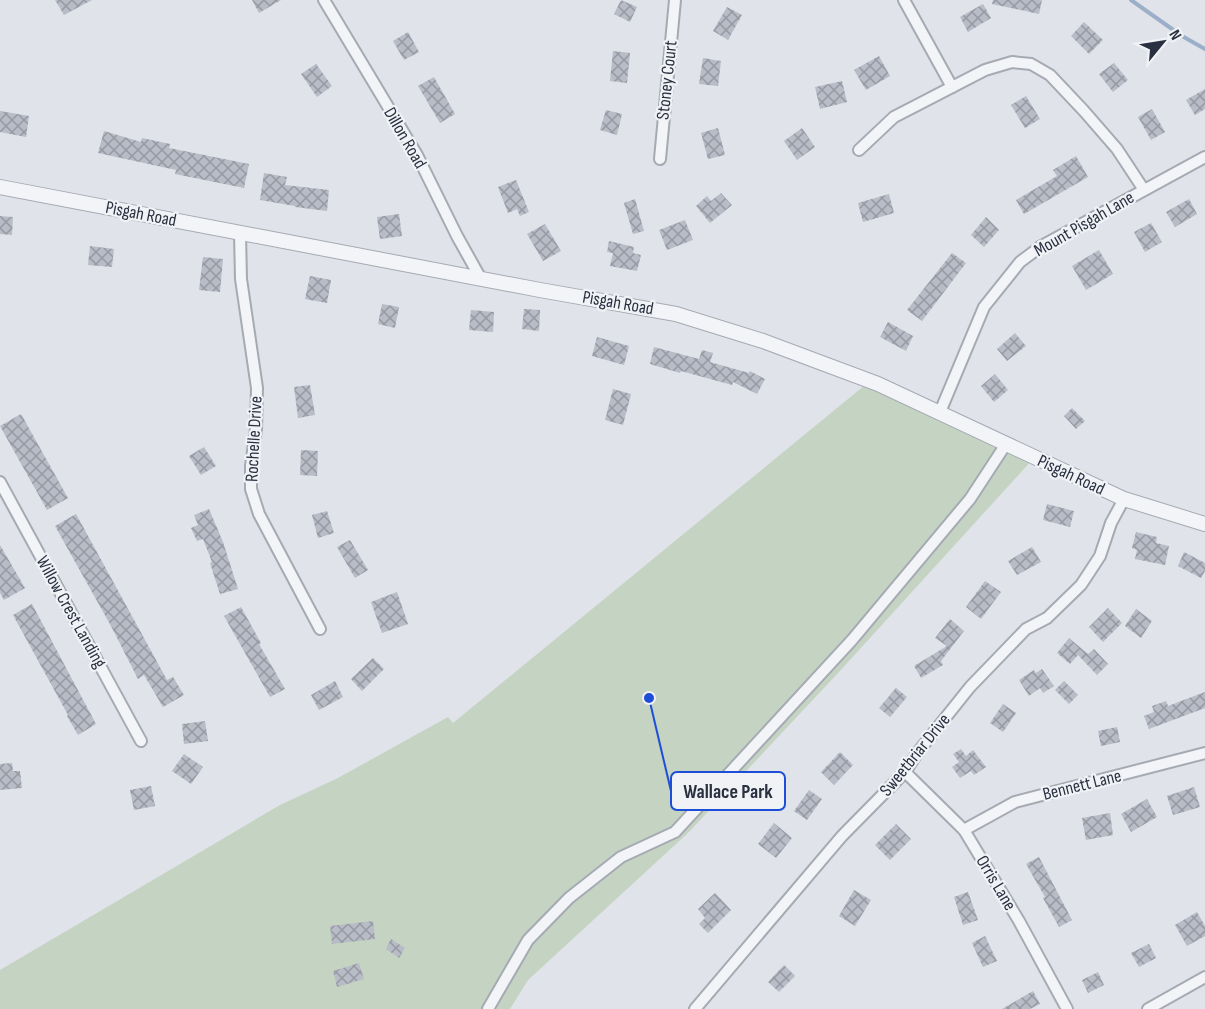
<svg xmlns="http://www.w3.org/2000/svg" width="1205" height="1009" font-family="'Sofia Sans Condensed',sans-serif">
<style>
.park{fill:#c5d3c2}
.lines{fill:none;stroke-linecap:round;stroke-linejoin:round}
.stream{stroke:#9cafc8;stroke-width:4}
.building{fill:url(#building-cross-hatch)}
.minor-casing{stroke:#a5aab3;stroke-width:14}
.tertiary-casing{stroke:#a5aab3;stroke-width:16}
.minor{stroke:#f3f4f7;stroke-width:10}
.tertiary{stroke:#f3f4f7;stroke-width:14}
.labels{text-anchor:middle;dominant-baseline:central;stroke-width:4.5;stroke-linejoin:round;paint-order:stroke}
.street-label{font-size:18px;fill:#293040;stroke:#f0f2f6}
.leader{fill:none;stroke:#1d4ed8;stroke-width:2}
.callout-dot{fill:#1d4ed8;stroke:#f0f2f6;stroke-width:2}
.callout{fill:#f0f2f6;stroke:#1d4ed8;stroke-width:2}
.callout-label{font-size:20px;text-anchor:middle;font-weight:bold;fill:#293040}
</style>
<defs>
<pattern id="building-cross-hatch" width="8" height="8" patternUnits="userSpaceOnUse" patternTransform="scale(1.5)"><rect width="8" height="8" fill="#b8bcc6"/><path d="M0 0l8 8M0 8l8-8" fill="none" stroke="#9699a2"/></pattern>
</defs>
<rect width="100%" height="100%" fill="#e0e3e9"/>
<path class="park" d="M870,381L1033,459L839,672L688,833L528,980L510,1009H0V970L280,805L338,778L448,717L453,723Z"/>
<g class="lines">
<path class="stream" d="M1131,0L1182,36L1205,49"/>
</g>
<g class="building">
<path d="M55,0H92L64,15Z"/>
<path d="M252,0H281L259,13Z"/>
<path d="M621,0L637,7L630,22L614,14Z"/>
<path d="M993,0H1042L1039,14L992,4Z"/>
<path d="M983,4L991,18L968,32L960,17Z"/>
<path d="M727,7L742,15L728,40L713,31Z"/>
<path d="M1084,22L1103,40L1089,54L1071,36Z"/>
<path d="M408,32L419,52L404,60L393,41Z"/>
<path d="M613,51L630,53L627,83L610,81Z"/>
<path d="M879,56L890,76L866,90L854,70Z"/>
<path d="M703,58L721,61L718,86L699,84Z"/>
<path d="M1114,63L1128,80L1113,92L1099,74Z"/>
<path d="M316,64L332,86L317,97L301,74Z"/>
<path d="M434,77L455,114L440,123L418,86Z"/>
<path d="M842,81L847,102L820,109L815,87Z"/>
<path d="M1205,89V109L1195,115L1186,100Z"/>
<path d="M1026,96L1040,119L1025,128L1011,105Z"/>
<path d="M1152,109L1165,132L1151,140L1138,117Z"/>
<path d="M606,110L622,114L617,135L600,130Z"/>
<path d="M0,111L29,116L26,137L0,132Z"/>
<path d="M718,128L725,155L708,159L701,133Z"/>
<path d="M802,128L815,147L797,160L784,141Z"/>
<path d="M104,131L141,142L142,138L170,144L169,148L249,164L244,188L175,174L176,170L98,153Z"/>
<path d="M1076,156L1088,177L1024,214L1016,200L1057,176L1053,170Z"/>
<path d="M264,173L287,177L285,185L329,190L327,211L295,207V206L260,200Z"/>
<path d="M516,180L529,212L520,216L517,209L508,213L498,187Z"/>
<path d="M721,193L732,205L710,223L696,206L707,196L711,201Z"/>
<path d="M889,194L894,213L863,222L858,203Z"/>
<path d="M635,199L644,231L633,234L624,203Z"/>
<path d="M1189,199L1197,214L1175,227L1166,212Z"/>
<path d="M399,214L402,236L380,239L377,217Z"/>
<path d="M0,216L13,217L12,235L0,234Z"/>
<path d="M986,217L999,230L984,247L971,235Z"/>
<path d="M685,220L693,240L667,250L659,230Z"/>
<path d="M1151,223L1162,242L1145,252L1134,232Z"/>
<path d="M545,224L561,251L543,261L527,234Z"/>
<path d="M609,241L634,247L633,253L641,255L637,271L610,266L613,253L607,252Z"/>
<path d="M90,246L114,249L112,267L88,265Z"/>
<path d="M1099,250L1113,274L1086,290L1072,266Z"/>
<path d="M952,253L966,263L922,321L907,310Z"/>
<path d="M203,257L223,259L220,292L199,290Z"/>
<path d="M310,276L331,280L327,303L305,299Z"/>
<path d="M382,304L399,307L395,328L378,324Z"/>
<path d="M524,309L540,310L539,331L522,329Z"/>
<path d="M471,310L494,312L493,332L469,330Z"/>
<path d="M888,322L913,336L906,351L880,337Z"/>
<path d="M1015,333L1026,346L1007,361L997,349Z"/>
<path d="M597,337L629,346L624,365L592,356Z"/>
<path d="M654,347L699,359L702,350L713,353L710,362L749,373L750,371L765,379L757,394L733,382L732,385L681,371L680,373L650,364Z"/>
<path d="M995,374L1008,390L994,402L981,386Z"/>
<path d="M310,385L315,415L298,418L294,387Z"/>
<path d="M613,389L631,394L623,425L605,420Z"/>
<path d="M1072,408L1085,421L1076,429L1064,416Z"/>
<path d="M21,414L68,498L47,510L0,426Z"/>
<path d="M204,447L216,466L201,475L189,456Z"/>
<path d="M301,450L318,451L317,476L300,475Z"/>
<path d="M1047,504L1074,511L1070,527L1043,520Z"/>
<path d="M209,509L223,542L238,589L220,594L210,563L212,562L203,539L197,541L191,528L198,525L194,515Z"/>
<path d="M327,511L334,533L318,538L312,515Z"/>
<path d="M76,514L167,680L173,677L184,695L163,707L144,675L138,679L111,626L55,526Z"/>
<path d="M1136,532L1157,537L1156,543L1169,546L1165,565L1135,559L1137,550L1132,548Z"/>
<path d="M350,540L368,570L355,578L337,547Z"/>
<path d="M0,545L25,588L4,600L0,593Z"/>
<path d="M1032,547L1041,562L1017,575L1008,561Z"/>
<path d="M1184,552L1205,563V571L1201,578L1178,566Z"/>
<path d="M985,581L1001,592L981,619L966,607Z"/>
<path d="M397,592L408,624L382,633L371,602Z"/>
<path d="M32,604L96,724L78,735L67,716L68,715L13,615Z"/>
<path d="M241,607L261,643L259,644L285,689L270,697L224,616Z"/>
<path d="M1108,608L1122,623L1103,642L1089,627Z"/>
<path d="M1136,609L1152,621L1141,638L1125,626Z"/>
<path d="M950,619L964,631L941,661L943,665L921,678L914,666L947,646L935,638Z"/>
<path d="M1069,638L1088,654L1094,649L1108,664L1097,675L1078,655L1070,664L1057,653Z"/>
<path d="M373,658L384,669L362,691L351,679Z"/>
<path d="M1042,669L1054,686L1043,693L1040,688L1029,696L1019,680L1034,670L1036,673Z"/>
<path d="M335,681L343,697L319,710L311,695Z"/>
<path d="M1064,681L1078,695L1069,704L1055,690Z"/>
<path d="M896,688L907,697L890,717L879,708Z"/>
<path d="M1205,692V708L1149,729L1144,716L1154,712L1152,706L1166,701L1168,706Z"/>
<path d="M1003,704L1016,713L1003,732L990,723Z"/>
<path d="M205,721L208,741L184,744L182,724Z"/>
<path d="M1117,727L1120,742L1101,746L1098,731Z"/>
<path d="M961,749L966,756L973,750L986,767L974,775L971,771L960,778L952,767L959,762L953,754Z"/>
<path d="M840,752L853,765L834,785L821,772Z"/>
<path d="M184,754L203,767L191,784L172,771Z"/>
<path d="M12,763L13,771H20L22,788L0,790V764Z"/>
<path d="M151,786L155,806L134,810L130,790Z"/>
<path d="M1194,787L1200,807L1173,815L1167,796Z"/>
<path d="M809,790L822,799L807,820L794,811Z"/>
<path d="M1147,799L1157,817L1131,832L1121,814Z"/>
<path d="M1110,813L1113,835L1086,840L1082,818Z"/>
<path d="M774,823L792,838L776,858L758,844Z"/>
<path d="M896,824L911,839L890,860L875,845Z"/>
<path d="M1039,857L1072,920L1059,927L1043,898L1045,897L1026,864Z"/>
<path d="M854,890L871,900L855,926L839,916Z"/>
<path d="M968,892L978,920L963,925L954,897Z"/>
<path d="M715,893L731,910L708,933L699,924L705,918L698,909Z"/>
<path d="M1197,912L1205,926V936L1187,946L1175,925Z"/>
<path d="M373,921L375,939L332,944L330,926Z"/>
<path d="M985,936L997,961L983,967L972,943Z"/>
<path d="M391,939L405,948L399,958L386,949Z"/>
<path d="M1149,944L1156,958L1139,967L1131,953Z"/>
<path d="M359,963L364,979L337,987L333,971Z"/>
<path d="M784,965L795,976L779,992L768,982Z"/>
<path d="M1098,972L1104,985L1088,993L1082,980Z"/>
<path d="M1033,991L1040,1004L1030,1009H1002Z"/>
</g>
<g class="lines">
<g class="minor-casing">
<g id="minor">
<path d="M324,0L417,155L457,236L481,279"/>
<path d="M904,0L952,87"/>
<path d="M859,150L894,117L985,70L1012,62L1031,64L1050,75L1084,111L1117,149L1144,190"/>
<path d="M660,159L675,0"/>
<path d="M240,233L241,279L257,388L256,429L251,466V489L259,514L320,629"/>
<path d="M940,412L984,307L1020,262L1040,247L1205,157"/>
<path d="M0,482L141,741"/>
<path d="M905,772L964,830L1019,921L1067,1009"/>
<path d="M964,830L1015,802L1205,753"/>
<path d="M488,1009L528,940L569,898L621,857L675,832L852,640L970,499L1006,444"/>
<path d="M695,1009L842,836L905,772L918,752L970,687L1026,629L1047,618L1081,585L1100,556L1111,523L1124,499"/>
<path d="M1148,1009L1205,977"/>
</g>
</g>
<g class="tertiary-casing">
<path id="tertiary" d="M0,187L540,290L676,314L763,341L878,384L1124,499L1205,524"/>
</g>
<use href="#minor" class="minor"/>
<use href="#tertiary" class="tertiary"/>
</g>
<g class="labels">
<g class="street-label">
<text transform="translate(667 80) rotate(-84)">Stoney Court</text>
<text transform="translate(405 138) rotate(60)">Dillon Road</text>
<text transform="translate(141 214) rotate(11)">Pisgah Road</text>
<text transform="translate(1084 224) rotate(-30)">Mount Pisgah Lane</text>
<text transform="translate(618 303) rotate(10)">Pisgah Road</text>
<text transform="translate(254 439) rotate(-87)">Rochelle Drive</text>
<text transform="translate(1071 475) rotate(25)">Pisgah Road</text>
<text transform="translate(71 612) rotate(61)">Willow Crest Landing</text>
<text transform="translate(915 755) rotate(-51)">Sweetbriar Drive</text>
<text transform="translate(1082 785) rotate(-14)">Bennett Lane</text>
<text transform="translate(996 883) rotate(59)">Orris Lane</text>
</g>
</g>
<path class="leader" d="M649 698L671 791"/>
<circle class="callout-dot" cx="649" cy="698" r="6"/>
<rect class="callout" x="671" y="772" width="114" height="38" rx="6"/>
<g class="callout-label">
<text x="728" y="798">Wallace Park</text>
</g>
<g transform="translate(1163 42) rotate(60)" stroke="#f0f2f6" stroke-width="4.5" paint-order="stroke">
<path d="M0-4.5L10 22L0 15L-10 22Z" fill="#293040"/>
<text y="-9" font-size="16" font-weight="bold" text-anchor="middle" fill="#293040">N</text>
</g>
</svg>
